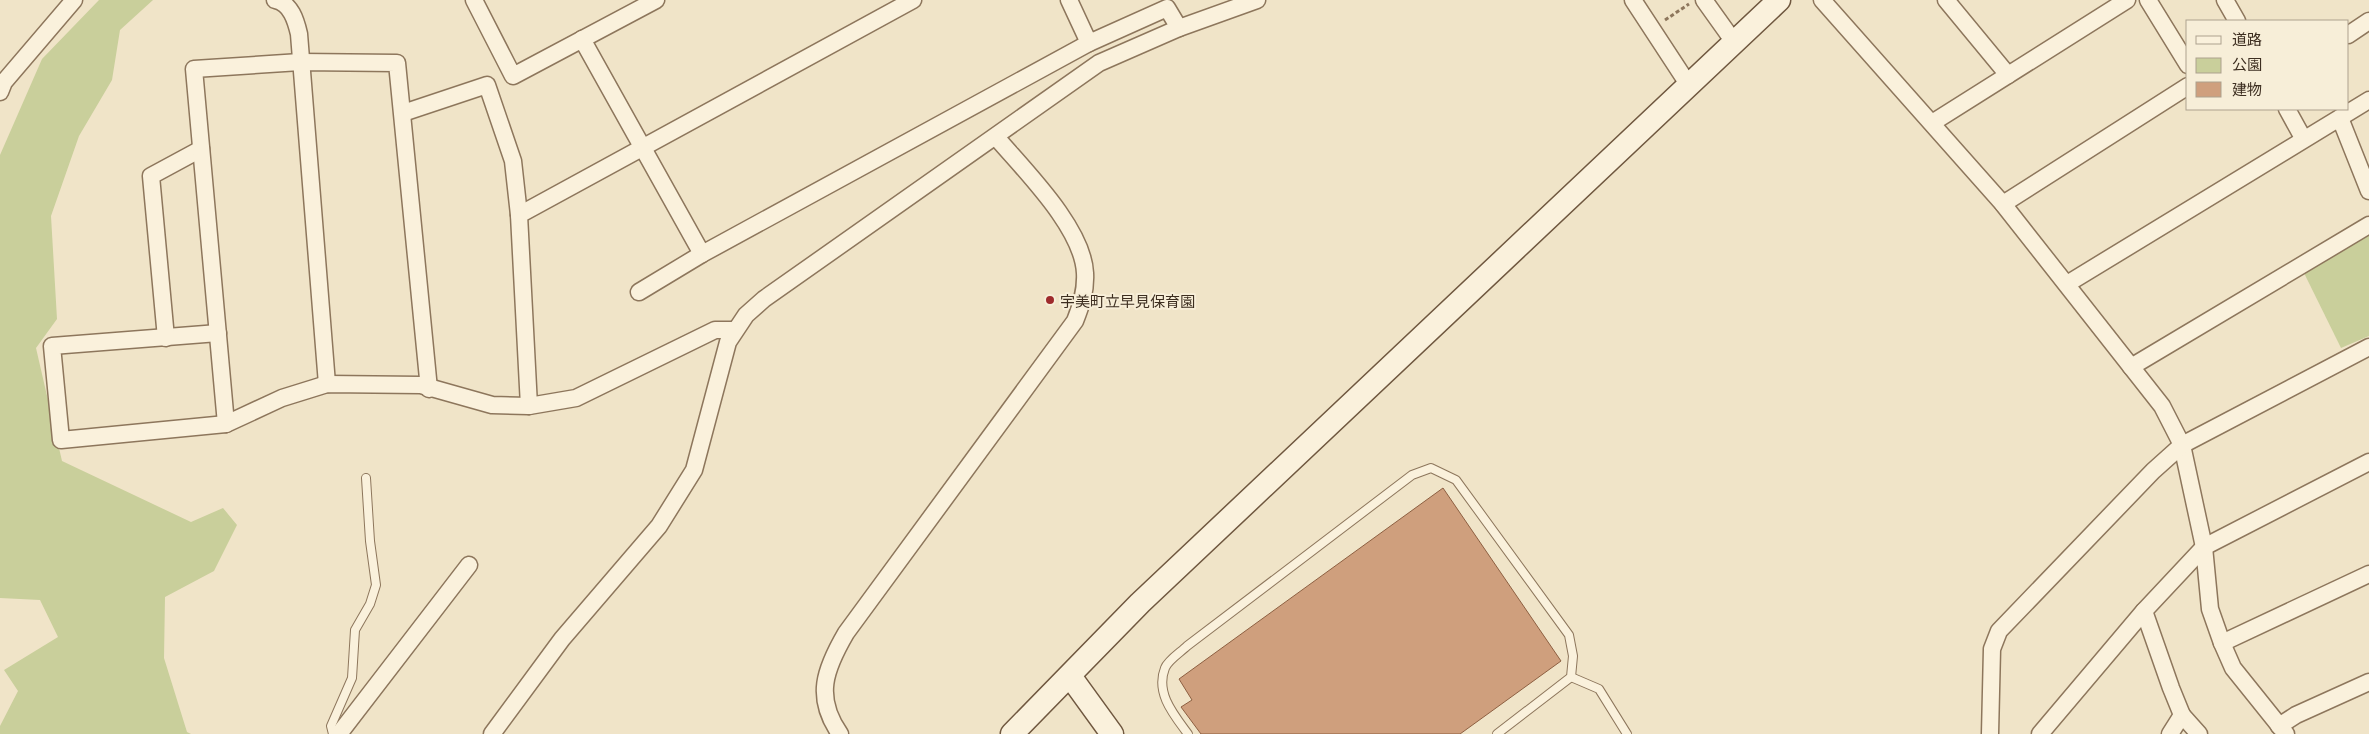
<svg xmlns="http://www.w3.org/2000/svg" width="2369" height="734" font-family="Literata,'Noto Sans JP',serif">
<style>
.green{fill:#c9cf9b}
.building{fill:#cf9f7d;stroke:#8d5f41}
.lines{fill:none;stroke-linecap:round;stroke-linejoin:round}
.lane-casing{stroke:#8d765c;stroke-width:10}
.street-casing{stroke:#8d765c;stroke-width:19}
.secondary-casing{stroke:#6f573f;stroke-width:25}
.path{stroke:#8d765c;stroke-width:3;stroke-dasharray:4 2.5;stroke-linecap:butt}
.lane{stroke:#faf1dc;stroke-width:8}
.street{stroke:#faf1dc;stroke-width:16}
.secondary{stroke:#faf1dc;stroke-width:22}
.poi-dot{fill:#9e2a2b;stroke:#f7eed8;stroke-width:2}
.labels{text-anchor:middle;dominant-baseline:central;stroke-width:4;stroke-linejoin:round;paint-order:stroke}
.poi-label{font-size:15px;fill:#3d2e20;stroke:#f7eed8;text-anchor:start}
</style>
<rect width="100%" height="100%" fill="#f0e4c8"/>
<g class="green">
<path d="M99,0H153L120,30L112,80L79,136L51,216L57,319L36,348L62,461L191,522L223,508L237,525L214,571L165,597L164,658L187,732L191,734H0V726L18,691L4,670L58,637L40,600L0,598V155L42,59Z"/>
<path d="M2369,235V336L2341,348L2304,273Z"/>
</g>
<path class="building" d="M1443,488L1561,661L1460,734H1201L1181,707L1192,700L1179,679Z"/>
<g class="lines">
<g class="lane-casing">
<g id="lane">
<path d="M1571,677L1599,689L1627,734"/>
<path d="M333,734L331,726L352,678L355,630L370,604L376,585L370,541L366,478"/>
<path d="M1188,734C1174,715 1155,693 1165,668C1168,660 1181,652 1187,646L1412,475L1431,468L1456,480L1569,635L1573,656L1571,677L1497,734"/>
</g>
</g>
<g class="street-casing">
<g id="street">
<path d="M275,0C291,3 296,21 299,34L327,384"/>
<path d="M474,0L513,76L656,0"/>
<path d="M1069,0L1089,43L1167,8L1179,28"/>
<path d="M1633,0L1688,84"/>
<path d="M1704,0L1734,42"/>
<path d="M1822,0L2003,204L2162,406L2182,445L2204,547L2210,609L2222,643L2233,668L2286,734"/>
<path d="M1946,0L2008,75"/>
<path d="M2148,0L2188,65"/>
<path d="M2225,0L2237,21"/>
<path d="M2348,35L2369,21"/>
<path d="M582,39L702,254"/>
<path d="M0,92L4,82L74,0"/>
<path d="M2287,109L2303,138"/>
<path d="M403,113L487,85L513,161L519,215"/>
<path d="M2340,118L2369,191"/>
<path d="M1932,123L2127,0"/>
<path d="M2003,204L2188,86"/>
<path d="M2067,284L2369,100"/>
<path d="M639,292L702,254L1089,43"/>
<path d="M218,333L52,346L61,440L226,424L282,398L327,384L421,385L492,405L529,406L576,398L715,330H734"/>
<path d="M166,338L151,176L201,149"/>
<path d="M2131,367L2369,225"/>
<path d="M529,406L519,215L913,0"/>
<path d="M226,424L194,69L300,62L397,63L429,389"/>
<path d="M2222,643L2369,574"/>
<path d="M2182,715L2199,734"/>
<path d="M2279,726L2296,715L2369,682"/>
<path d="M339,734L469,565"/>
<path d="M492,734L562,639L659,526L694,470L728,342L746,315L764,299L1099,63L1179,28L1257,0"/>
<path d="M840,734C814,697 825,669 846,633L1075,321C1081,306 1086,291 1085,273C1083,228 1025,171 996,137"/>
<path d="M1990,734L1992,649L1999,631L2153,471L2182,445L2369,347"/>
<path d="M2040,734L2144,611"/>
<path d="M2170,734L2182,715L2171,688L2144,611L2204,547L2369,462"/>
</g>
</g>
<g class="secondary-casing">
<g id="secondary">
<path d="M1070,676L1112,734"/>
<path d="M1012,734L1140,603L1779,0"/>
</g>
</g>
<path class="path" d="M1665,20L1689,4"/>
<use href="#lane" class="lane"/>
<use href="#street" class="street"/>
<use href="#secondary" class="secondary"/>
</g>
<circle class="poi-dot" cx="1050" cy="300" r="5"/>
<g class="labels">
<g class="poi-label">
<text x="1060" y="300">宇美町立早見保育園</text>
</g>
</g>
<rect x="2186" y="20" width="162" height="90" fill="#f7eed8" stroke="#ada18e"/>
<rect x="2196" y="36" width="25" height="8" fill="#faf1dc" stroke="#ada18e"/>
<text x="2232" y="45" font-size="15" fill="#3d2e20">道路</text>
<rect x="2196" y="58" width="25" height="15" fill="#c9cf9b" stroke="#ada18e"/>
<text x="2232" y="70" font-size="15" fill="#3d2e20">公園</text>
<rect x="2196" y="82" width="25" height="15" fill="#cf9f7d" stroke="#ada18e"/>
<text x="2232" y="95" font-size="15" fill="#3d2e20">建物</text>
</svg>
